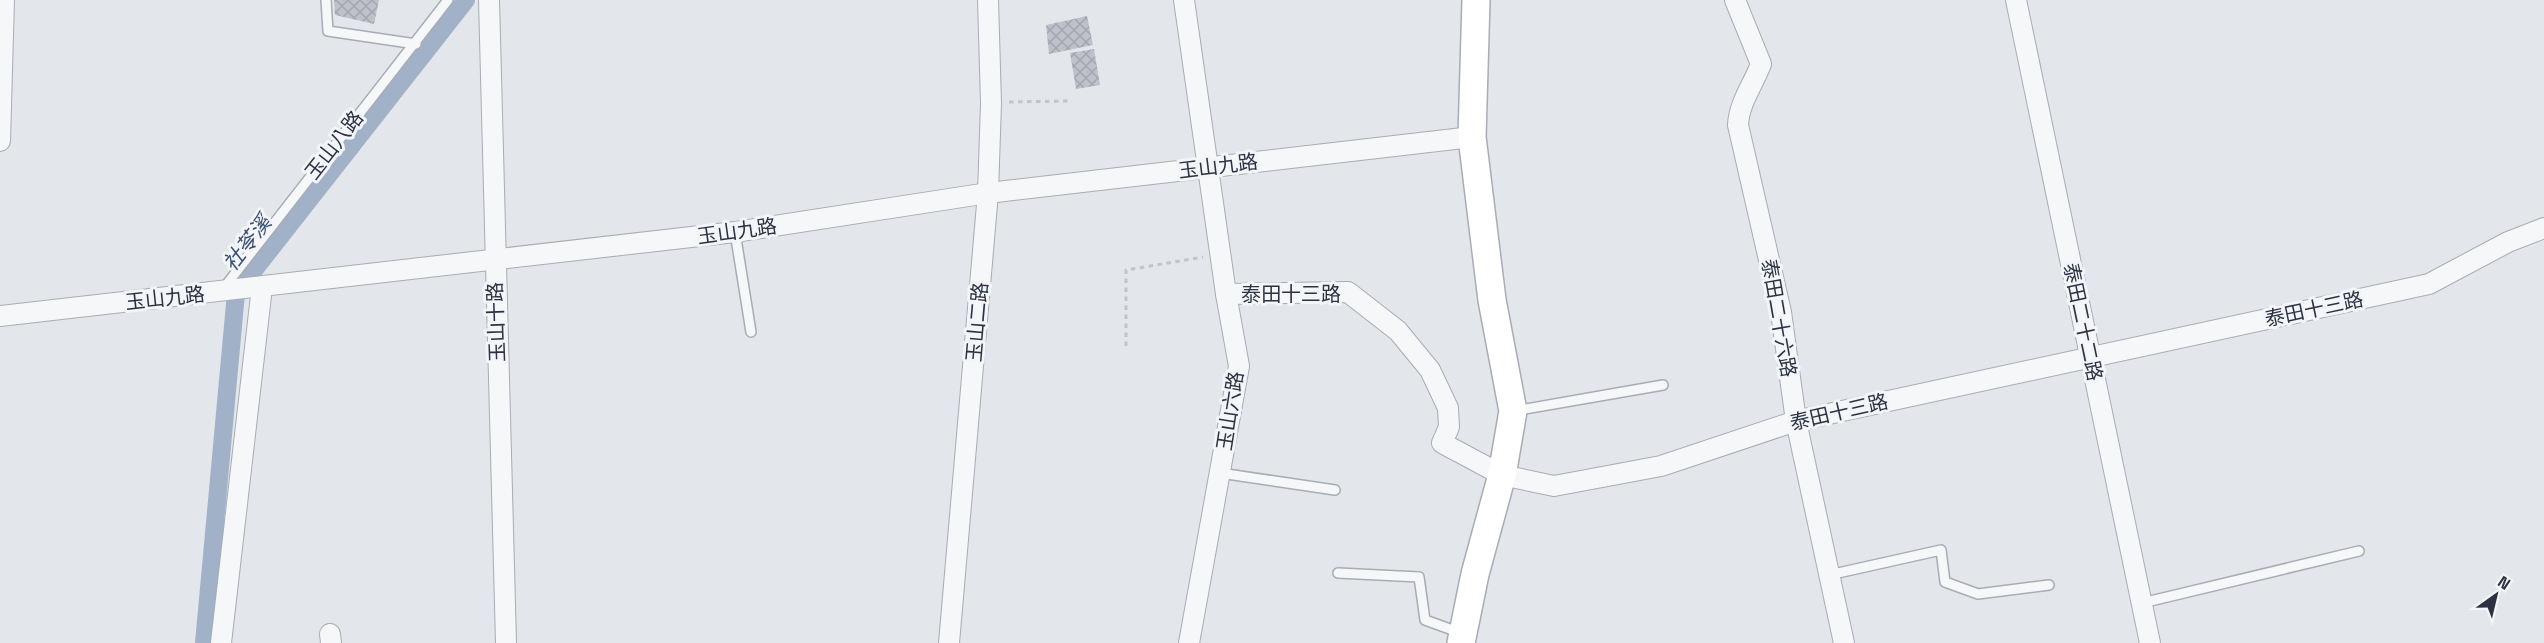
<svg xmlns="http://www.w3.org/2000/svg" width="2544" height="643" font-family="'Space Grotesk','Noto Sans TC',sans-serif">
<style>
.lines{fill:none;stroke-linecap:round;stroke-linejoin:round}
.canal{stroke:#a1b1c8;stroke-width:18}
.building{fill:url(#building-cross-hatch)}
.lane-casing{stroke:#a8acb4;stroke-width:12}
.street-casing{stroke:#a8acb4;stroke-width:22}
.secondary-casing{stroke:#a8acb4;stroke-width:30}
.path{stroke:#c1c4c9;stroke-width:3;stroke-dasharray:4.5 4.5;stroke-linecap:butt}
.lane{stroke:#f6f7f9;stroke-width:9}
.street{stroke:#f6f7f9;stroke-width:20}
.secondary{stroke:#fff;stroke-width:27}
.labels{text-anchor:middle;dominant-baseline:central;stroke-width:6;stroke-linejoin:round;paint-order:stroke}
.street-label{font-size:20px;fill:#2c3242;stroke:#f3f5f8}
.water-label{font-size:21px;font-style:italic;fill:#394e73;stroke:#f3f5f8}
</style>
<defs>
<pattern id="building-cross-hatch" width="8" height="8" patternUnits="userSpaceOnUse" patternTransform="scale(1.5)"><rect width="8" height="8" fill="#bec1ca"/><path d="M0 0l8 8M0 8l8-8" fill="none" stroke="#a3a6af"/></pattern>
</defs>
<rect width="100%" height="100%" fill="#e3e6ea"/>
<g class="lines">
<path class="canal" d="M204,643L236,293L466,0"/>
</g>
<g class="building">
<path d="M334,0H379L374,24L335,15Z"/>
<path d="M1087,16L1093,45L1049,54L1046,25Z"/>
<path d="M1094,49L1100,85L1076,89L1070,53Z"/>
</g>
<g class="lines">
<g class="lane-casing">
<g id="lane">
<path d="M326,0L328,31L416,44"/>
<path d="M735,232L751,332"/>
<path d="M223,289L448,0"/>
<path d="M1514,411L1663,385"/>
<path d="M1220,473L1335,490"/>
<path d="M1338,573L1419,577L1425,620L1461,633"/>
<path d="M1829,575L1941,550L1945,582L1978,594L2049,585"/>
<path d="M2142,603L2359,551"/>
</g>
</g>
<g class="street-casing">
<g id="street">
<path d="M489,0L506,643"/>
<path d="M1184,0L1226,294L1239,366L1189,643"/>
<path d="M1735,0L1761,64C1753,85 1739,103 1738,125L1781,312L1796,421L1844,643"/>
<path d="M2016,0L2150,643"/>
<path d="M0,141L4,0"/>
<path d="M1226,294L1348,292L1398,331L1430,370L1448,408L1449,427L1442,443L1502,475L1554,486L1661,466L1796,421L2429,284L2508,242L2544,228"/>
<path d="M0,316L735,232L988,193L1472,137"/>
<path d="M330,634L331,643"/>
<path d="M221,643L262,287"/>
<path d="M949,643L988,193L991,103L988,0"/>
</g>
</g>
<g class="secondary-casing">
<path id="secondary" d="M1461,643L1475,574L1502,475L1513,411L1492,300L1472,137L1476,0"/>
</g>
<g class="path">
<path d="M1009,102L1068,101"/>
<path d="M1126,346V270L1203,257"/>
</g>
<use href="#lane" class="lane"/>
<use href="#street" class="street"/>
<use href="#secondary" class="secondary"/>
</g>
<g class="labels">
<g class="street-label">
<text transform="translate(334 145) rotate(-52)">玉山八路</text>
<text transform="translate(1218 166) rotate(-7)">玉山九路</text>
<text transform="translate(737 231) rotate(-8)">玉山九路</text>
<text x="1291" y="294">泰田十三路</text>
<text transform="translate(165 298) rotate(-6)">玉山九路</text>
<text transform="translate(2314 309) rotate(-12)">泰田十三路</text>
<text transform="translate(1779 318) rotate(80)">泰田二十六路</text>
<text transform="translate(496 322) rotate(-92)">玉山十路</text>
<text transform="translate(977 322) rotate(-85)">玉山二路</text>
<text transform="translate(2083 322) rotate(78)">泰田二十二路</text>
<text transform="translate(1230 411) rotate(-81)">玉山六路</text>
<text transform="translate(1839 412) rotate(-13)">泰田十三路</text>
</g>
<g class="water-label">
<text transform="translate(247 243) rotate(-52)">社苓溪</text>
</g>
</g>
<g transform="translate(2496 595) rotate(34)" stroke="#f3f5f8" stroke-width="4.5" paint-order="stroke">
<path d="M0-4.5L10 22L0 15L-10 22Z" fill="#2c3242"/>
<text y="-9" font-size="16" font-weight="bold" text-anchor="middle" fill="#2c3242">N</text>
</g>
</svg>
